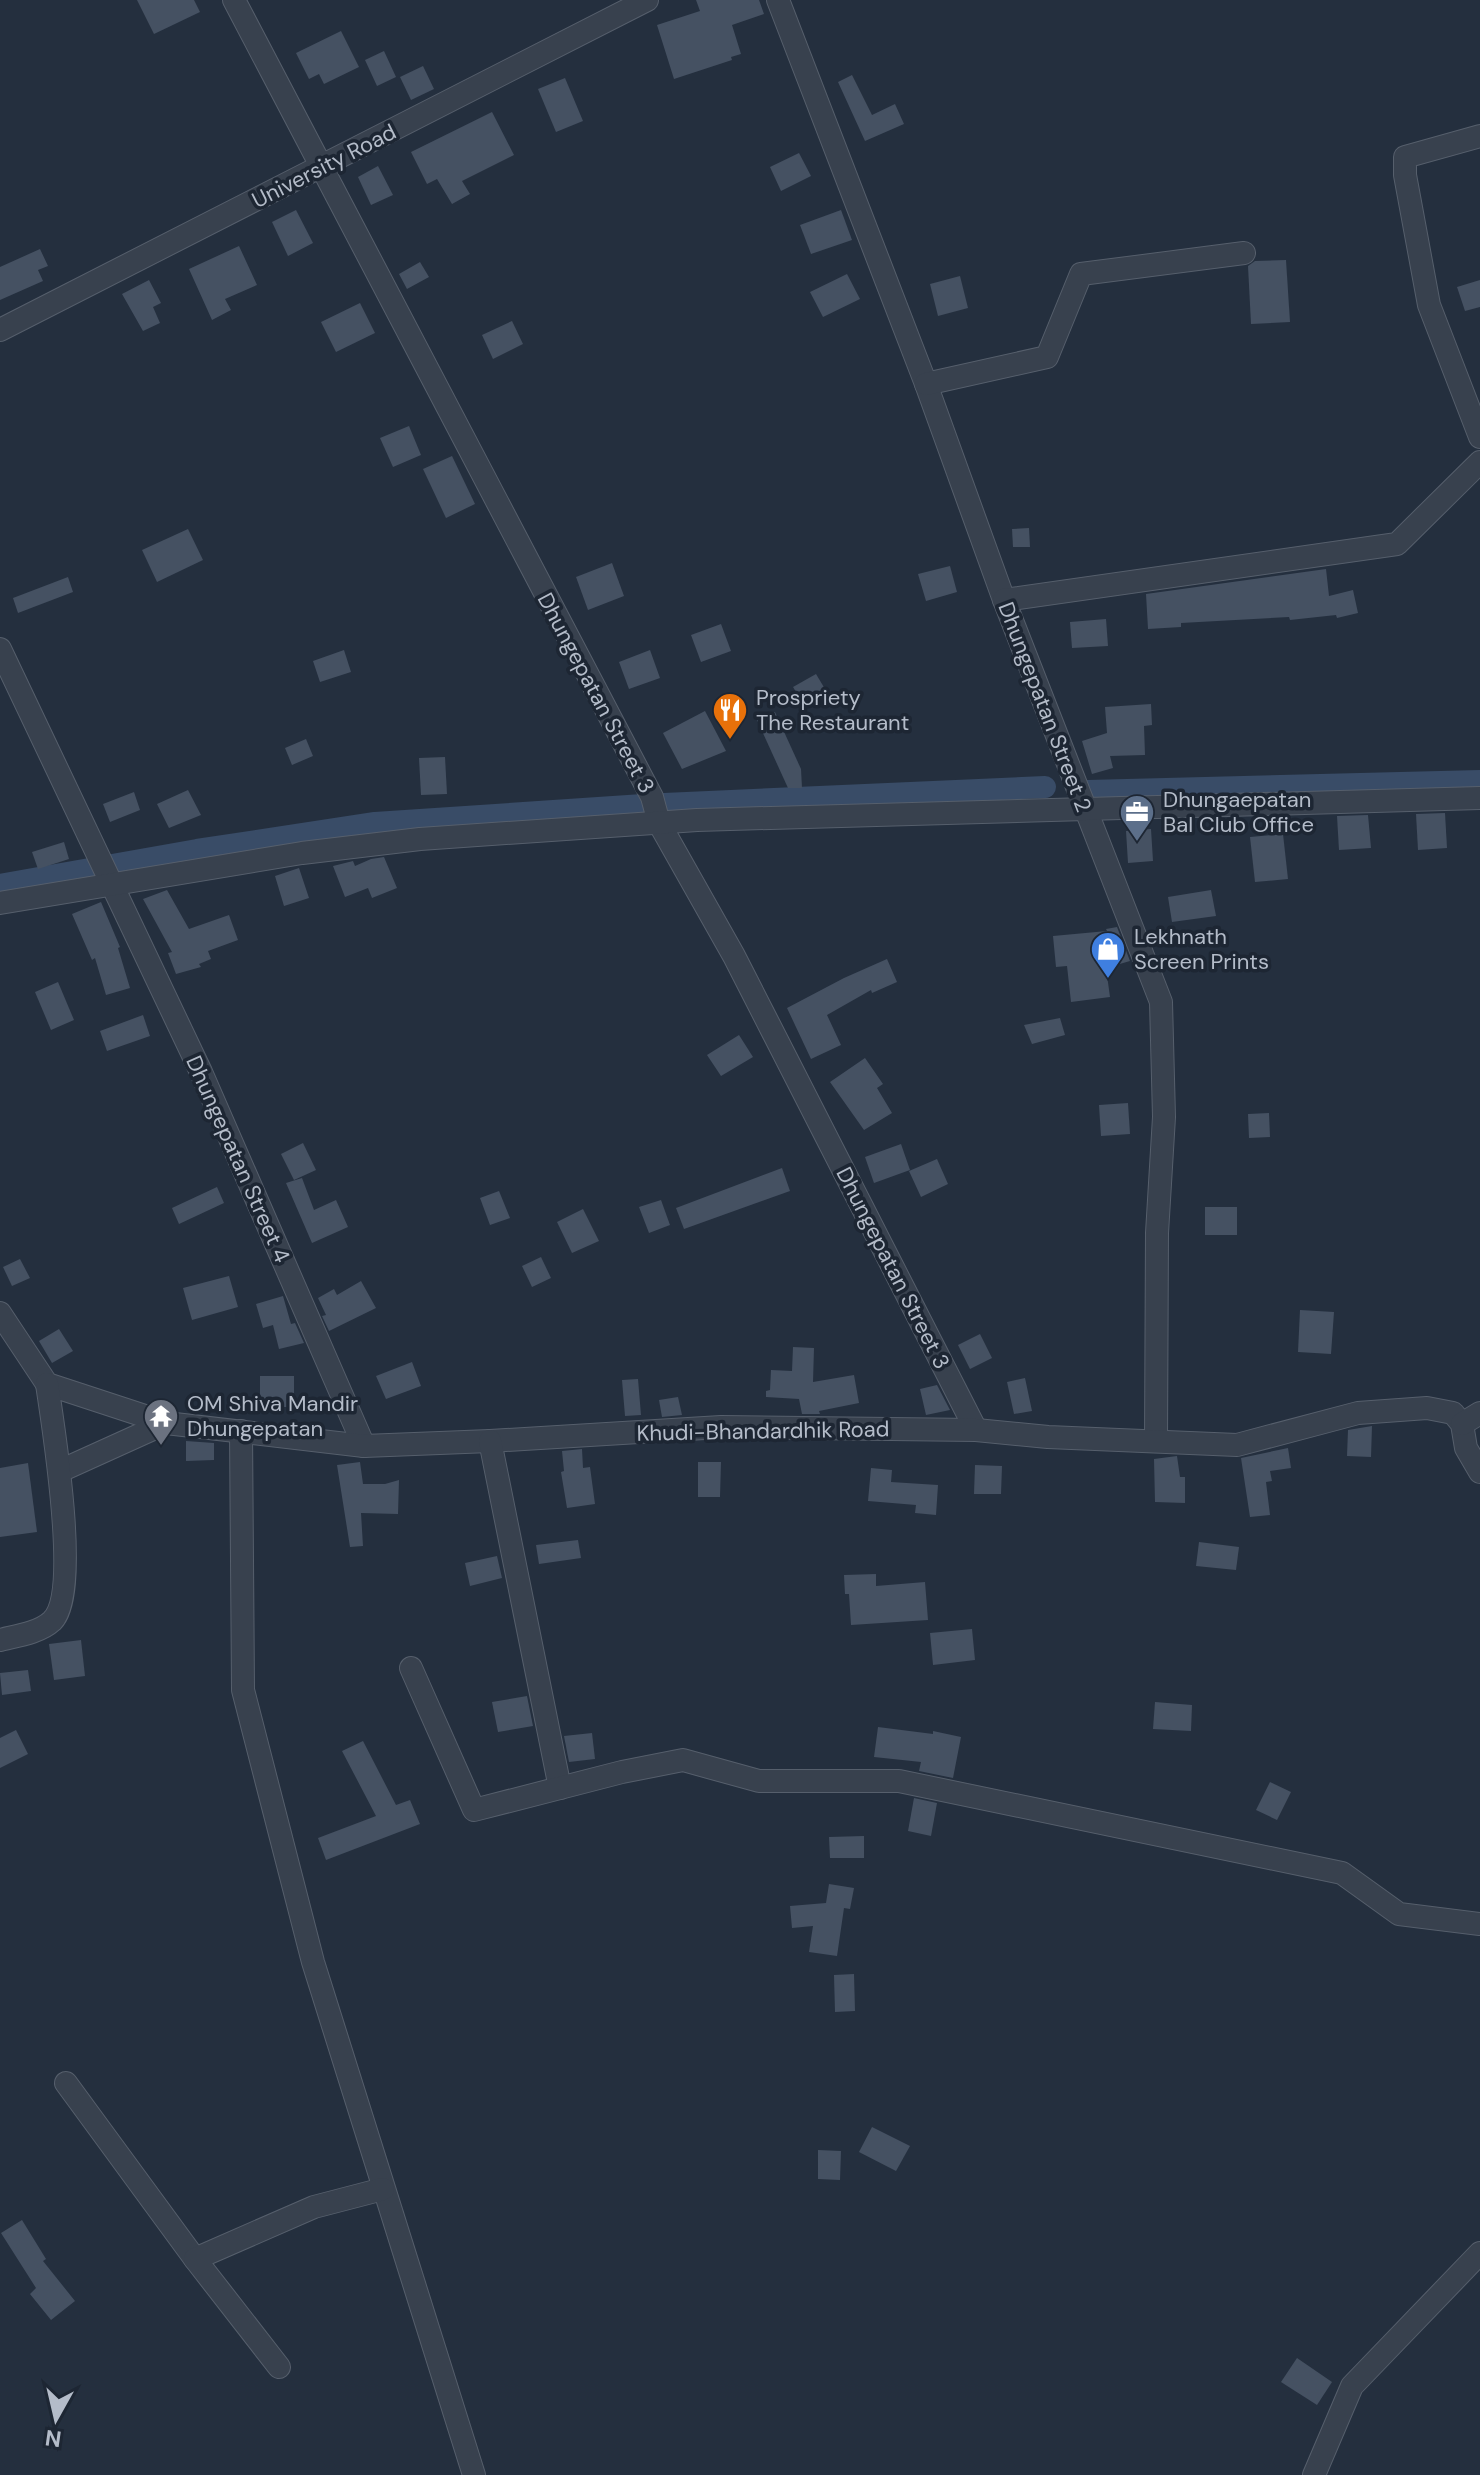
<svg xmlns="http://www.w3.org/2000/svg" width="1480" height="2475" font-family="'DM Sans',sans-serif">
<style>
.lines{fill:none;stroke-linecap:round;stroke-linejoin:round}
.canal{stroke:#394c67;stroke-width:22}
.building{fill:#455162}
.minor-casing{stroke:#565f6c;stroke-width:24}
.minor{stroke:#38414e;stroke-width:22}
.labels{text-anchor:middle;dominant-baseline:central;stroke-width:7;stroke-linejoin:round;paint-order:stroke}
.street-label{font-size:22px;fill:#b4bcc9;stroke:#1d2633}
.poi-label{font-size:22px;fill:#b4bcc9;stroke:#1d2633;text-anchor:start}
</style>
<rect width="100%" height="100%" fill="#242f3e"/>
<g class="lines">
<g class="canal">
<path d="M1088,791L1480,781"/>
<path d="M664,804L1045,787"/>
<path d="M0,885L197,850L375,823L643,805"/>
</g>
</g>
<g class="building">
<path d="M137,0H194L200,12L154,34Z"/>
<path d="M696,0H759L764,14L732,25L741,54L731,57L732,60L674,79L657,25L700,11Z"/>
<path d="M341,31L359,67L324,84L319,74L309,79L296,53Z"/>
<path d="M384,51L396,77L377,86L365,60Z"/>
<path d="M423,66L434,89L411,100L400,77Z"/>
<path d="M852,75L872,115L895,104L904,124L865,141L838,82Z"/>
<path d="M565,78L583,121L556,132L538,89Z"/>
<path d="M492,112L514,155L462,181L470,194L452,204L437,179L427,184L411,152Z"/>
<path d="M799,153L811,176L781,191L770,167Z"/>
<path d="M378,166L393,195L371,205L358,177Z"/>
<path d="M296,210L313,243L288,256L272,222Z"/>
<path d="M841,210L852,240L811,254L800,225Z"/>
<path d="M239,246L257,285L225,299L231,310L212,320L189,269Z"/>
<path d="M40,249L48,266L38,270L43,281L0,300V267Z"/>
<path d="M1286,260L1290,322L1251,324L1248,266L1255,261Z"/>
<path d="M420,262L429,277L407,289L399,274Z"/>
<path d="M847,274L860,299L823,317L810,292Z"/>
<path d="M960,276L968,308L938,316L930,284Z"/>
<path d="M149,280L161,303L153,307L160,323L143,331L122,294Z"/>
<path d="M1480,280V307L1465,311L1457,287Z"/>
<path d="M360,303L375,333L336,352L321,322Z"/>
<path d="M512,321L523,344L493,359L482,335Z"/>
<path d="M409,426L421,455L393,467L380,438Z"/>
<path d="M452,456L475,504L446,518L423,469Z"/>
<path d="M1029,528L1030,547H1013L1012,529Z"/>
<path d="M188,529L203,560L157,582L142,550Z"/>
<path d="M612,563L624,596L588,610L576,577Z"/>
<path d="M950,566L957,592L926,601L918,574Z"/>
<path d="M1326,569L1329,596L1353,590L1358,613L1337,618L1336,615L1290,620L1289,617L1181,623V627L1148,629L1146,594Z"/>
<path d="M68,577L73,592L18,613L13,598Z"/>
<path d="M1106,619L1108,646L1072,648L1070,622Z"/>
<path d="M721,624L731,651L701,662L691,635Z"/>
<path d="M344,650L351,672L320,682L313,661Z"/>
<path d="M650,650L660,678L629,689L619,662Z"/>
<path d="M816,674L825,689L802,702L793,687Z"/>
<path d="M1151,704L1152,725L1144,726L1145,755L1110,756L1113,768L1092,774L1082,741L1107,733L1105,707Z"/>
<path d="M705,711L726,751L682,769L663,733Z"/>
<path d="M775,712L801,769L802,788H788L757,720Z"/>
<path d="M306,739L313,756L292,765L285,748Z"/>
<path d="M445,757L447,794L421,795L419,758Z"/>
<path d="M188,790L201,815L169,828L157,804Z"/>
<path d="M134,792L140,810L110,822L103,804Z"/>
<path d="M1445,813L1447,848L1418,850L1416,814Z"/>
<path d="M1368,815L1371,848L1339,850L1337,816Z"/>
<path d="M1151,829L1153,861L1128,863L1126,831Z"/>
<path d="M1283,834L1288,879L1255,882L1250,837Z"/>
<path d="M64,842L69,859L38,869L32,852Z"/>
<path d="M384,857L397,888L372,898L368,888L345,897L333,866L353,861L355,866L371,859Z"/>
<path d="M299,868L309,898L284,906L275,876Z"/>
<path d="M167,890L189,929L229,915L238,940L208,951L211,959L199,964L201,967L176,974L168,953L172,952L143,899Z"/>
<path d="M1211,890L1216,916L1172,922L1168,897Z"/>
<path d="M101,902L120,947L118,948L130,988L106,995L95,958L92,960L72,914Z"/>
<path d="M1117,927L1130,961L1106,968L1110,997L1071,1002L1067,966L1056,967L1053,936L1107,931L1106,929Z"/>
<path d="M887,959L897,982L872,993L871,990L827,1015L841,1045L811,1059L787,1008L844,978Z"/>
<path d="M58,982L74,1020L51,1030L35,992Z"/>
<path d="M143,1015L150,1036L107,1051L100,1031Z"/>
<path d="M1060,1018L1065,1035L1032,1044L1024,1025Z"/>
<path d="M739,1035L753,1057L721,1076L707,1055Z"/>
<path d="M865,1058L883,1084L877,1088L892,1113L864,1130L830,1082Z"/>
<path d="M1128,1103L1130,1134L1101,1136L1099,1105Z"/>
<path d="M1269,1113L1270,1137L1249,1138L1248,1114Z"/>
<path d="M303,1143L316,1170L294,1180L281,1154Z"/>
<path d="M901,1144L910,1170L874,1183L865,1157Z"/>
<path d="M937,1159L948,1184L921,1197L909,1171Z"/>
<path d="M782,1168L790,1191L684,1229L676,1208Z"/>
<path d="M302,1178L314,1210L336,1200L348,1227L312,1243L286,1183Z"/>
<path d="M217,1187L224,1203L179,1224L172,1208Z"/>
<path d="M499,1191L510,1218L490,1225L480,1198Z"/>
<path d="M661,1200L670,1225L649,1233L639,1207Z"/>
<rect x="1205" y="1207" width="32" height="28"/>
<path d="M583,1209L599,1241L572,1253L557,1222Z"/>
<path d="M541,1257L551,1278L532,1287L522,1266Z"/>
<path d="M20,1259L30,1278L12,1286L3,1267Z"/>
<path d="M229,1276L238,1307L192,1320L183,1288Z"/>
<path d="M361,1281L376,1308L329,1331L322,1316L326,1315L318,1298L334,1289L337,1295Z"/>
<path d="M283,1296L291,1324L295,1323L304,1343L279,1349L273,1325L263,1328L256,1304Z"/>
<path d="M1300,1310L1334,1312L1331,1354L1298,1352Z"/>
<path d="M59,1329L73,1351L52,1363L39,1341Z"/>
<path d="M980,1334L992,1358L970,1369L958,1345Z"/>
<path d="M793,1347L814,1348L813,1382L854,1375L859,1403L819,1411L820,1414H802L799,1399L766,1397V1391L770,1390L771,1370L792,1371Z"/>
<path d="M412,1362L421,1386L386,1399L376,1376Z"/>
<rect x="260" y="1376" width="34" height="31"/>
<path d="M1025,1378L1032,1411L1014,1414L1007,1382Z"/>
<path d="M638,1379L641,1415L625,1416L622,1380Z"/>
<path d="M937,1385L950,1410L926,1415L920,1389Z"/>
<path d="M678,1397L682,1415L662,1417L659,1400Z"/>
<path d="M1372,1426L1371,1457L1347,1456L1348,1430Z"/>
<path d="M186,1441L214,1443V1460L186,1461Z"/>
<path d="M1288,1448L1291,1468L1270,1471L1272,1481L1266,1482L1270,1515L1250,1517L1241,1458Z"/>
<path d="M582,1449L583,1468L590,1467L595,1504L567,1508L561,1472L564,1471L562,1451Z"/>
<path d="M1177,1456L1180,1477H1185V1503L1155,1502L1154,1459Z"/>
<path d="M360,1462L363,1484H385L399,1480L398,1514L361,1513L363,1546L350,1547L337,1465Z"/>
<path d="M698,1462H721L720,1497H698Z"/>
<path d="M28,1463L37,1532L0,1537V1468Z"/>
<path d="M975,1465L1002,1466L1001,1494H974Z"/>
<path d="M871,1468L892,1470L891,1482L938,1485L936,1515L915,1513L916,1505L868,1501Z"/>
<path d="M578,1540L581,1558L539,1564L536,1545Z"/>
<path d="M1199,1542L1239,1547L1236,1570L1196,1566Z"/>
<path d="M497,1556L502,1578L470,1586L465,1563Z"/>
<path d="M876,1574V1586L925,1582L928,1620L851,1625L849,1594H845L844,1575Z"/>
<path d="M972,1629L975,1660L933,1665L930,1633Z"/>
<path d="M81,1640L85,1676L54,1680L49,1644Z"/>
<path d="M28,1670L31,1691L2,1695L0,1673Z"/>
<path d="M527,1696L533,1726L498,1732L492,1702Z"/>
<path d="M1155,1702L1192,1705L1191,1731L1153,1729Z"/>
<path d="M878,1727L933,1734V1731L961,1737L953,1778L919,1771L921,1762L874,1757Z"/>
<path d="M16,1730L28,1754L0,1768V1738Z"/>
<path d="M592,1733L595,1759L569,1762L564,1736Z"/>
<path d="M363,1741L396,1805L410,1800L420,1824L326,1860L318,1838L376,1816L342,1751Z"/>
<path d="M1270,1782L1291,1792L1277,1820L1256,1810Z"/>
<path d="M914,1798L937,1803L931,1836L908,1831Z"/>
<path d="M864,1836V1858H830L829,1837Z"/>
<path d="M829,1884L854,1888L850,1909L844,1908L837,1956L809,1952L813,1926L792,1928L790,1906L826,1903Z"/>
<path d="M854,1974L855,2011L835,2012L834,1975Z"/>
<path d="M872,2127L910,2146L896,2171L859,2152Z"/>
<path d="M818,2150L841,2151L840,2180L818,2179Z"/>
<path d="M22,2220L46,2259L43,2261L75,2301L51,2320L30,2294L36,2288L1,2233Z"/>
<path d="M1297,2358L1332,2382L1317,2405L1281,2382Z"/>
</g>
<g class="lines">
<g class="minor-casing">
<g id="minor">
<path d="M234,0L652,797L659,823L734,956L976,1430"/>
<path d="M778,0L926,384L1004,600L1161,1002L1164,1117L1157,1233L1156,1441"/>
<path d="M1480,136L1405,157V175L1429,305L1480,437"/>
<path d="M0,330L647,0"/>
<path d="M926,384L1047,357L1081,274L1244,253"/>
<path d="M1004,600L1397,544L1480,462"/>
<path d="M0,649L201,1072L364,1446"/>
<path d="M0,903L302,853L420,839L697,820L1480,798"/>
<path d="M0,1313L47,1384L166,1423L364,1446L490,1441L721,1427L976,1430L1048,1437L1237,1445L1358,1413L1427,1408L1453,1413L1462,1424L1466,1448L1480,1472"/>
<path d="M1462,1424L1480,1413"/>
<path d="M241,1431L243,1690L313,1962L474,2475"/>
<path d="M490,1441L560,1788"/>
<path d="M60,1471L166,1423"/>
<path d="M0,1640C16,1636 39,1633 52,1621C81,1593 53,1426 47,1384"/>
<path d="M411,1668L474,1810L622,1772L683,1760L759,1781H899L1342,1873L1399,1914L1480,1924"/>
<path d="M66,2083L195,2259"/>
<path d="M279,2367L195,2259L314,2207L383,2189"/>
<path d="M1314,2475L1352,2386L1480,2253"/>
</g>
</g>
<use href="#minor" class="minor"/>
</g>
<defs>
<g id="restaurant-pin" transform="scale(1.8)"><path d="M0 17L-7.5 6A9.5 9.5 0 1 1 7.5 6Z" fill="#e8710a" stroke="#1d2633"/><path d="M-5-6h1v4h1v-4h1v4h1v-4h1v5L-1.5 .5V6h-2V.5L-5-1ZM5-6V6H3V1.5H1.5Q1.5-4 5-6Z" fill="#fff"/></g>
<g id="office-pin" transform="scale(1.8)"><path d="M0 17L-7.5 6A9.5 9.5 0 1 1 7.5 6Z" fill="#5c6f8a" stroke="#1d2633"/><path d="M-6-3h4V-5.5h4V-3h4V5H-6ZM-1-4.5V-3h2v-1.5ZM-6 0V1H6V0Z" fill="#fff"/></g>
<g id="shop-pin" transform="scale(1.8)"><path d="M0 17L-7.5 6A9.5 9.5 0 1 1 7.5 6Z" fill="#3f7fe0" stroke="#1d2633"/><path d="M-5-2.5h2.3a2.7 3.5 0 0 1 5.4 0H5L5.5 6h-11ZM-1.5-2.5h3a1.5 2.3 0 0 0-3 0Z" fill="#fff"/></g>
<g id="temple-pin" transform="scale(1.8)"><path d="M0 17L-7.5 6A9.5 9.5 0 1 1 7.5 6Z" fill="#6b7280" stroke="#1d2633"/><path d="M0-6L5-2H3V0L6.5 2.5H4V6H1.5V3h-3V6H-4V2.5H-6.5L-3 0V-2H-5Z" fill="#fff"/></g>
</defs>
<g fill-rule="evenodd">
<use href="#restaurant-pin" x="730" y="710"/>
<use href="#office-pin" x="1137" y="812"/>
<use href="#shop-pin" x="1108" y="949"/>
<use href="#temple-pin" x="161" y="1416"/>
</g>
<g class="labels">
<g class="street-label">
<text transform="translate(324 166) rotate(-27)">University Road</text>
<text transform="translate(596 693) rotate(62)">Dhungepatan Street 3</text>
<text transform="translate(1045 707) rotate(69)">Dhungepatan Street 2</text>
<text transform="translate(238 1159) rotate(66)">Dhungepatan Street 4</text>
<text transform="translate(893 1268) rotate(63)">Dhungepatan Street 3</text>
<text transform="translate(763 1431) rotate(-1)">Khudi-Bhandardhik Road</text>
</g>
<g class="poi-label">
<text x="756" y="697">Prospriety<tspan x="756" dy="25">The Restaurant</tspan></text>
<text x="1163" y="799">Dhungaepatan<tspan x="1163" dy="25">Bal Club Office</tspan></text>
<text x="1134" y="936">Lekhnath<tspan x="1134" dy="25">Screen Prints</tspan></text>
<text x="187" y="1403">OM Shiva Mandir<tspan x="187" dy="25">Dhungepatan</tspan></text>
</g>
</g>
<g transform="translate(56 2419) rotate(188)" stroke="#1d2633" stroke-width="6" paint-order="stroke">
<path d="M0-6L14 30L0 20L-14 30Z" fill="#b4bcc9"/>
<text y="-12" font-size="22" font-weight="bold" text-anchor="middle" fill="#b4bcc9">N</text>
</g>
</svg>
